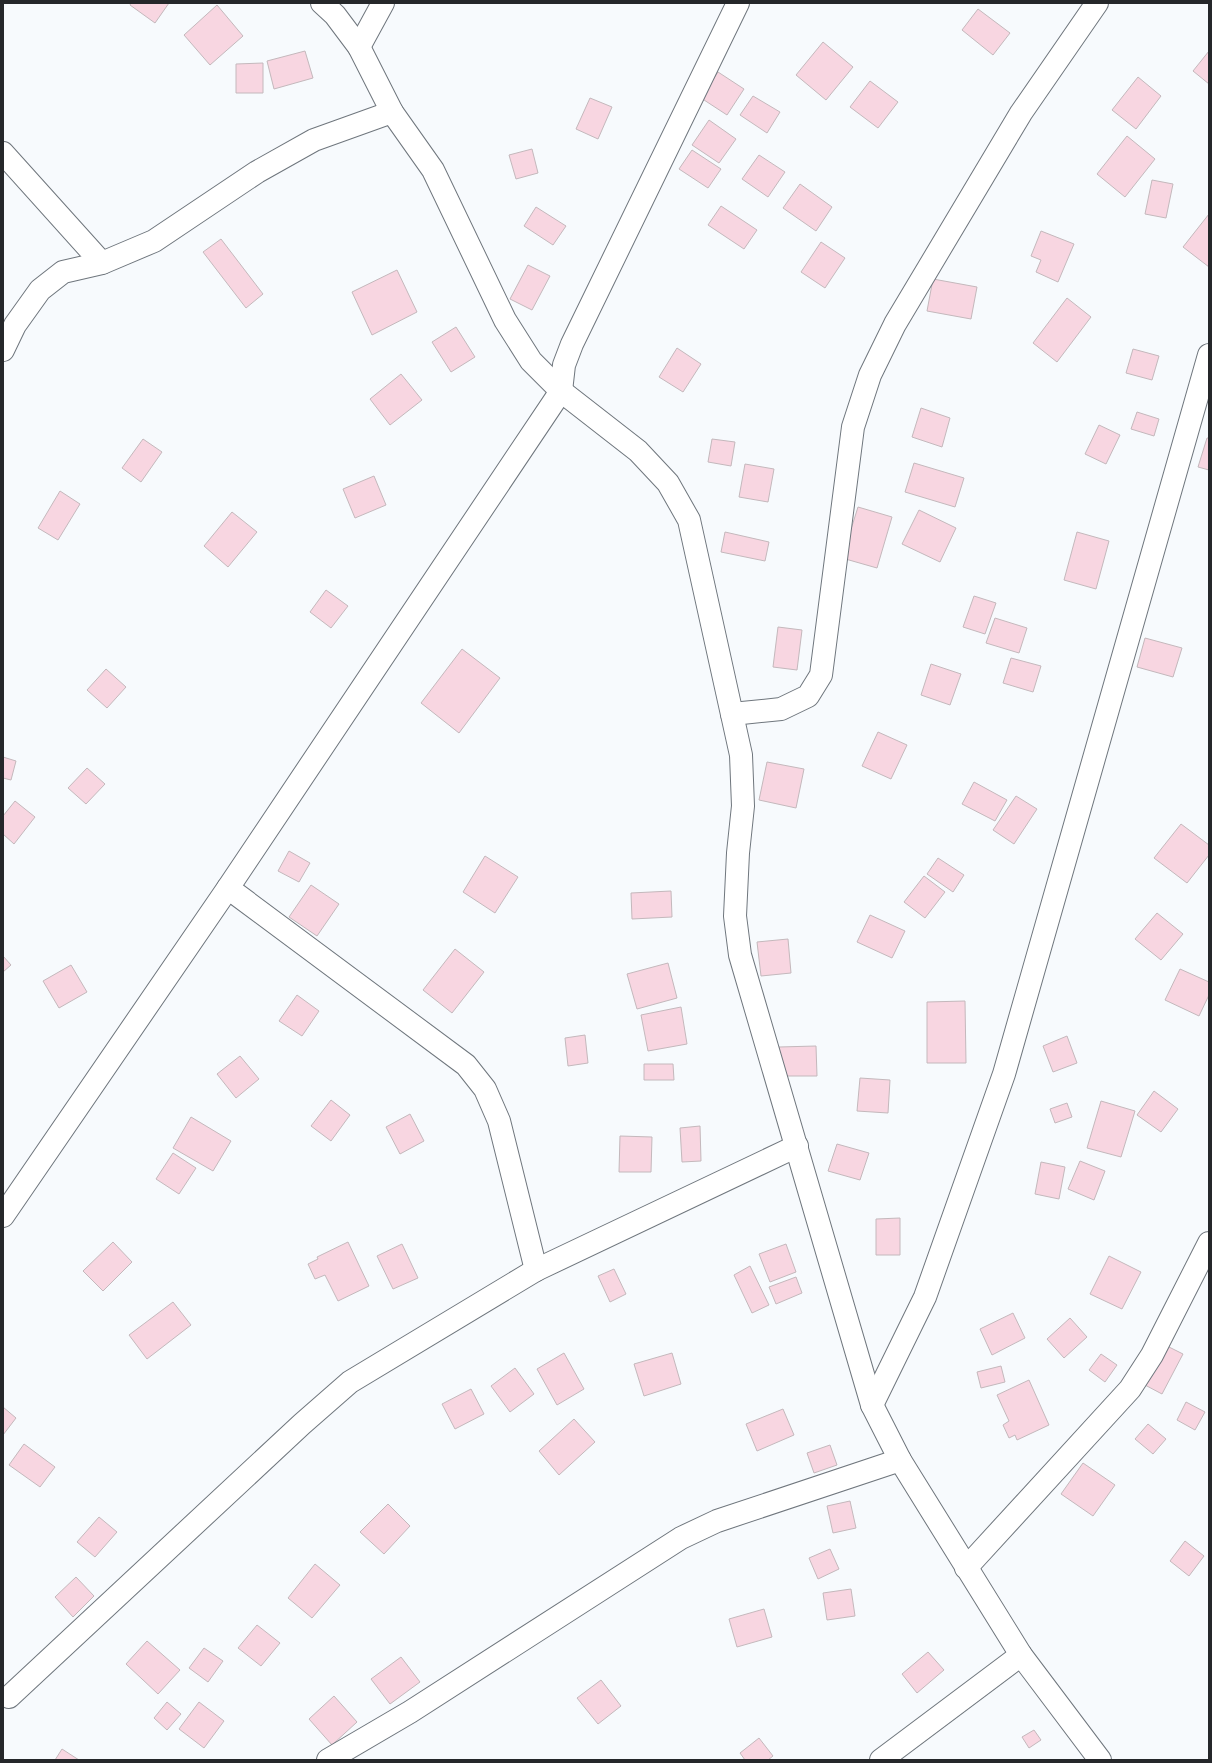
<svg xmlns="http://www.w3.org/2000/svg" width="1212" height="1763" font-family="'Roboto Serif',serif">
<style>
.building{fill:#f8d6e1;stroke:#c4b8bc}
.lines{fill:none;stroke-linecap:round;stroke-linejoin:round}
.street-casing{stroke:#6f767d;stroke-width:24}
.street{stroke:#fff;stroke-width:22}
</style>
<rect width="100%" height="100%" fill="#f7fafd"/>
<g class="building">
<path d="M131,3H169L155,23L130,5Z"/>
<path d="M217,5L243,36L210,65L184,35Z"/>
<path d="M978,9L1010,33L993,55L962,30Z"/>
<path d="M823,42L853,67L826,100L796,75Z"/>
<path d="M305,51L313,78L274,89L267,61Z"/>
<path d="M1209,51V84L1193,71Z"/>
<path d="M263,63V93H236V64Z"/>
<path d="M718,72L744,89L727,115L701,98Z"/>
<path d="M1138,77L1161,96L1136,129L1112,110Z"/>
<path d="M870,81L898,102L878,128L850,107Z"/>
<path d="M753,96L780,112L767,133L740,115Z"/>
<path d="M590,98L612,107L598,139L576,129Z"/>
<path d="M709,120L736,139L719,163L692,145Z"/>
<path d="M1127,136L1155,159L1125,197L1097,174Z"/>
<path d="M532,149L538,173L516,179L509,155Z"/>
<path d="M692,150L721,169L708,188L679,169Z"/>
<path d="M759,155L785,172L768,197L742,179Z"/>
<path d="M1152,180L1173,184L1166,218L1145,214Z"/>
<path d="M800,184L832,207L816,231L783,208Z"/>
<path d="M721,206L757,230L744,249L708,225Z"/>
<path d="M536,207L566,226L553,245L524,226Z"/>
<path d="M1209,214V267L1183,247Z"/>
<path d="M1041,231L1074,244L1058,282L1036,272L1041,260L1031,256Z"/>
<path d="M221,239L263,294L246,308L203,252Z"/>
<path d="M821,242L845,258L825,288L801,272Z"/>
<path d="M528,265L550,276L532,310L510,299Z"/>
<path d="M397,270L417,312L372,335L352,292Z"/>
<path d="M933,279L977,287L971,319L927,311Z"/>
<path d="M1067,298L1091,317L1057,362L1033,343Z"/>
<path d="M456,327L475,357L451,372L432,342Z"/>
<path d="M677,348L701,364L683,392L659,377Z"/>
<path d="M1133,349L1159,356L1152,380L1126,373Z"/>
<path d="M401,374L422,400L390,425L370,399Z"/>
<path d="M921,408L950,418L942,447L912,437Z"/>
<path d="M1137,412L1159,419L1154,436L1131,429Z"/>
<path d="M1099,425L1120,435L1106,464L1085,454Z"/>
<path d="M1207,438H1209V470L1198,467Z"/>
<path d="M143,439L162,452L141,482L122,468Z"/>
<path d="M712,439L735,442L731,466L708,462Z"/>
<path d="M914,463L964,478L955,507L905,492Z"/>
<path d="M745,464L774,469L768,502L739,497Z"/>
<path d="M374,476L386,505L355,518L343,489Z"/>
<path d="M60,491L80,504L58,540L38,528Z"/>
<path d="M858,507L892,517L877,568L842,558Z"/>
<path d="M919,510L956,528L940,562L902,544Z"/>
<path d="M232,512L257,532L228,567L204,546Z"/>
<path d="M725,532L769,542L765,561L721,552Z"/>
<path d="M1077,532L1109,541L1096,589L1064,580Z"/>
<path d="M326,590L348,606L331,628L310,612Z"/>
<path d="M974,596L996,603L985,634L963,627Z"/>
<path d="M995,618L1027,628L1019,653L986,643Z"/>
<path d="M778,627L802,630L797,670L773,667Z"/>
<path d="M1145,638L1182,648L1173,677L1137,667Z"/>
<path d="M462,649L500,678L459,733L421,703Z"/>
<path d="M1011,658L1041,666L1033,692L1003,683Z"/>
<path d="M931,664L961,674L950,705L921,695Z"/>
<path d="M106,669L126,687L107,708L87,690Z"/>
<path d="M878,732L907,745L891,779L862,766Z"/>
<path d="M3,757L16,761L11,780L3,778Z"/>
<path d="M767,762L804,769L796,808L759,800Z"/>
<path d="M87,768L105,784L86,804L68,788Z"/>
<path d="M974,782L1007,800L995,821L962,804Z"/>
<path d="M1016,796L1037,809L1014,844L993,830Z"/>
<path d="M15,801L35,817L14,844L3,834V816Z"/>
<path d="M1181,824L1209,845V855L1187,883L1154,858Z"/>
<path d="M289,851L310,863L299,882L278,871Z"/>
<path d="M485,856L518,877L495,913L463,892Z"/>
<path d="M938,858L964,875L953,892L927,874Z"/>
<path d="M924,876L945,892L925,918L904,902Z"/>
<path d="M311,885L339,904L317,936L289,917Z"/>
<path d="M671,891L672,917L632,919L631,893Z"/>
<path d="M1157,913L1183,934L1161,960L1135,939Z"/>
<path d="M870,915L905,931L892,958L857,942Z"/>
<path d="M788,939L791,973L761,976L757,942Z"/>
<path d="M455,949L484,972L452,1013L423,990Z"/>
<path d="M3,956L11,965L3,972Z"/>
<path d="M668,963L677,998L637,1009L627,974Z"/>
<path d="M71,965L87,992L59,1008L43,981Z"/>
<path d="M1180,969L1209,982V995L1199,1016L1165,1000Z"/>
<path d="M297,995L319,1011L302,1036L279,1021Z"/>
<path d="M965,1001L966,1063H927V1002Z"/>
<path d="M681,1007L687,1044L648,1051L641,1015Z"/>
<path d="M585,1035L588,1063L568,1066L565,1038Z"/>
<path d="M1067,1036L1077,1063L1053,1072L1043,1046Z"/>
<path d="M816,1046L817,1076H779V1047Z"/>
<path d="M240,1056L259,1079L236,1098L217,1074Z"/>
<path d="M644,1064H673L674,1080H644Z"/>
<path d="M860,1078L890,1080L888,1113L857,1111Z"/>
<path d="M1154,1091L1178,1109L1161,1132L1137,1115Z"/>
<path d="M331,1100L350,1115L331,1141L311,1126Z"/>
<path d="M1101,1101L1135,1111L1121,1157L1087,1148Z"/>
<path d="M1067,1103L1072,1117L1055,1123L1050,1109Z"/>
<path d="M410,1114L424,1141L400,1154L386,1127Z"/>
<path d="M191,1117L231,1141L213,1171L173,1148Z"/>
<path d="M700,1126L701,1161L682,1162L680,1128Z"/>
<path d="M620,1136L652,1137L651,1172H619Z"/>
<path d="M837,1144L869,1153L860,1180L828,1171Z"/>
<path d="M173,1153L196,1168L179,1194L156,1179Z"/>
<path d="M1080,1161L1105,1171L1094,1200L1068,1189Z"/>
<path d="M1041,1162L1065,1167L1059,1199L1035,1194Z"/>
<path d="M900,1218V1255H876V1219Z"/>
<path d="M113,1242L132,1262L103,1291L83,1271Z"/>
<path d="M348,1242L369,1286L338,1301L325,1275L315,1279L308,1264L318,1259L317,1257Z"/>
<path d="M402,1244L418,1278L393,1289L377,1256Z"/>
<path d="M786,1244L796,1272L770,1282L759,1254Z"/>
<path d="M1109,1256L1141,1272L1122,1309L1090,1294Z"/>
<path d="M750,1266L769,1305L752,1313L734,1275Z"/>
<path d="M614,1269L626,1294L610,1302L598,1276Z"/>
<path d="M796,1277L802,1293L776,1304L769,1287Z"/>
<path d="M173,1302L191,1325L147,1359L129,1335Z"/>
<path d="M1013,1313L1025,1338L992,1355L980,1329Z"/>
<path d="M1070,1318L1087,1337L1064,1358L1047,1339Z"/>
<path d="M1165,1345L1183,1354L1162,1394L1145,1385Z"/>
<path d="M564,1353L584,1389L557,1405L537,1369Z"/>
<path d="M672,1353L681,1384L644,1396L634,1364Z"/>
<path d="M1101,1354L1117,1365L1105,1382L1089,1370Z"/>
<path d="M1001,1366L1005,1382L981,1388L977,1372Z"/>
<path d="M515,1368L534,1394L510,1412L491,1386Z"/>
<path d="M1029,1380L1049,1425L1017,1440L1015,1435L1009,1438L1003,1425L1009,1421L997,1395Z"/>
<path d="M471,1389L484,1414L455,1429L442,1404Z"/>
<path d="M1186,1402L1205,1412L1195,1430L1177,1420Z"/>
<path d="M3,1407L16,1418L3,1435Z"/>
<path d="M783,1409L794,1435L757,1451L746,1424Z"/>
<path d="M574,1419L595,1442L559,1475L539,1451Z"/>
<path d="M1148,1424L1166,1439L1153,1454L1135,1439Z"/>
<path d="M24,1444L55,1467L40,1487L9,1465Z"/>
<path d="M830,1445L837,1465L814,1473L807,1453Z"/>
<path d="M1083,1463L1115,1485L1093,1516L1061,1494Z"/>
<path d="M850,1501L856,1528L833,1533L827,1506Z"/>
<path d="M388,1504L410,1526L384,1554L360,1532Z"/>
<path d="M99,1517L117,1532L95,1557L77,1542Z"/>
<path d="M1185,1541L1204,1556L1189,1576L1170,1561Z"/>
<path d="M830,1549L839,1569L818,1579L809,1558Z"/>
<path d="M315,1564L340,1585L312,1618L288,1598Z"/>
<path d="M76,1577L94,1596L73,1617L55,1597Z"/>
<path d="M851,1589L855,1616L827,1620L823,1593Z"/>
<path d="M764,1609L772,1637L737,1647L729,1619Z"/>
<path d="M257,1625L280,1643L261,1666L238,1648Z"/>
<path d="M147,1641L180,1670L158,1694L126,1664Z"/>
<path d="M204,1648L223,1661L208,1682L189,1668Z"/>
<path d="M928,1652L944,1670L917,1693L902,1674Z"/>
<path d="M401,1657L420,1682L390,1704L371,1679Z"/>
<path d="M601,1680L621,1706L598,1724L577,1698Z"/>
<path d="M334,1696L357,1722L332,1745L309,1719Z"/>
<path d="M167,1702L181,1714L167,1730L154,1718Z"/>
<path d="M199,1702L224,1721L204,1748L179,1729Z"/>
<path d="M1034,1730L1041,1740L1029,1748L1022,1737Z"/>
<path d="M759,1738L773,1756L768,1760H745L740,1753Z"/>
<path d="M62,1749L79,1760H55Z"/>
</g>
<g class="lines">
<g class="street-casing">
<g id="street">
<path d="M322,3L335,15L359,47L392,112L433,170L505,320L531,361L561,391L638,451L668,483L689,520L741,755L743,806L738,853L735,916L740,955L872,1405L900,1460L1021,1655L1100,1760"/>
<path d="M359,47L383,3"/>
<path d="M3,153L102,263"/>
<path d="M3,350L15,325L40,290L63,272L102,263L154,241L257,172L314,140L392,112"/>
<path d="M732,714L781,709L808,696L821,675L853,427L870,375L895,324L1021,113L1097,3"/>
<path d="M228,888L466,1065L485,1089L499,1121L536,1270"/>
<path d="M3,1216L228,888L561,391L564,365L572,344L738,3"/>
<path d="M872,1405L925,1297L1004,1074L1209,355"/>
<path d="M966,1568L1130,1389L1152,1355L1209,1243"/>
<path d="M9,1697L302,1424L350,1382L536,1270L797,1146"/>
<path d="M328,1760L410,1712L681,1538L717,1521L900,1460"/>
<path d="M881,1760L1021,1655"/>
</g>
</g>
<use href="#street" class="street"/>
</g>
<rect width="1212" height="1763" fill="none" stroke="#25272a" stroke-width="8"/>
</svg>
